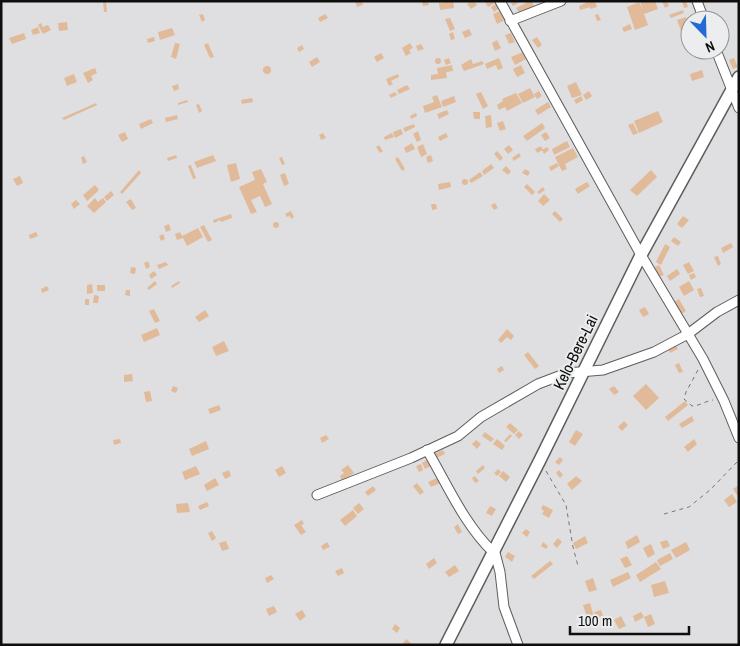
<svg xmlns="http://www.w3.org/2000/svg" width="740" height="646" font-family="'Archivo Narrow',sans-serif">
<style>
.building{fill:#e1ba99}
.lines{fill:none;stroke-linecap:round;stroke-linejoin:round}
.street-casing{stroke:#5d5d5e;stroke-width:11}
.secondary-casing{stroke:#5d5d5e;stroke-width:14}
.path{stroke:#767677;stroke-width:1;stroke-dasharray:4 4;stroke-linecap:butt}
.street{stroke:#fff;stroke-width:9}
.secondary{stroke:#fff;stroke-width:11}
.labels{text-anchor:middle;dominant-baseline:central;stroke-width:4;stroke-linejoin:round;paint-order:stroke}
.street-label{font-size:16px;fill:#0e0e0e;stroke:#ecedee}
</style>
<rect width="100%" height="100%" fill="#dfdfe1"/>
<g class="building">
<path d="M103,1H106L107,12H104Z"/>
<path d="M355,1H362L363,5L357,7Z"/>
<path d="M428,1L429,5L423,6L422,2Z"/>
<path d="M453,1L454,8L440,10L439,3Z"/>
<path d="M471,1H474L477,5L471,9L467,4Z"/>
<path d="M494,1L495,3L488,7L485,2Z"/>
<path d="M510,1H517L518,3L513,6Z"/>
<path d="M530,1H532L534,7L520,14L516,8Z"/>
<path d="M590,1H595L597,7L590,9V7L580,10L579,6Z"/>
<path d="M640,1H655L658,9L644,14L648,25L635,30L627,7L639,2L643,10Z"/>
<path d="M662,1H667L669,6L665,8Z"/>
<path d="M682,1H686L688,7L684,8Z"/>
<path d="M497,3L500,8L494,12L491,7Z"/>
<path d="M683,10L684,13L671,18L669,15Z"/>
<path d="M500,11L505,20L497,24L493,14Z"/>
<path d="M203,14L205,20L202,22L199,15Z"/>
<path d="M325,14L328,18L320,22L318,18Z"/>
<path d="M598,14L601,20L597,21L595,15Z"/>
<path d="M686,17L690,28L681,31L677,20Z"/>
<path d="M450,18L455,29L450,31L445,19Z"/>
<path d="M67,22L68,30L59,31L58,23Z"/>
<path d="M41,23L43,27L48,25L51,30L43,34L38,25Z"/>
<path d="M630,24L632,29L624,32L622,28Z"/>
<path d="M38,27L40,33L33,35L31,30Z"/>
<path d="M172,28L175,35L160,40L158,32Z"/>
<path d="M469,29L472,35L465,38L462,32Z"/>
<path d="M453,32L455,39L451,40L449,34Z"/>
<path d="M24,33L26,39L12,44L9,38Z"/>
<path d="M511,33L515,42L509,44L505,35Z"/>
<path d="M154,37L155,41L148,43L147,39Z"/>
<path d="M537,37L542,45L538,48L532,40Z"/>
<path d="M497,40L501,48L495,51L492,43Z"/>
<path d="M175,43L180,44L176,59L171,57Z"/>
<path d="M208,43L214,57L210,58L204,45Z"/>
<path d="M410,43L413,48L409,50L411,53L406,56L402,48Z"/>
<path d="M421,44L424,49L418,51L416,46Z"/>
<path d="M302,45L304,49L299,52L297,48Z"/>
<path d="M523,52L526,59L515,65L511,57Z"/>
<path d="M381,53L384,58L377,62L374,57Z"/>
<path d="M317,57L320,62L312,67L309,62Z"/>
<circle cx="438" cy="61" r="3"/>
<path d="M449,58L451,63L446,65L444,60Z"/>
<path d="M499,58L503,68L498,70L496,65L487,69L485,64Z"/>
<path d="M734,58L738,67L733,69L729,60Z"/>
<path d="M471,59L473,64L482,61L484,64L464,71L461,65Z"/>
<path d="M452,65L453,71L446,72L447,78L431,80V75L438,74L437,68Z"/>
<path d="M521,65L525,73L517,77L513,69Z"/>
<circle cx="267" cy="70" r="4"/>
<path d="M95,68L97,73L91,76L93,80L88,83L83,73Z"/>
<path d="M702,70L704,77L692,81L690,74Z"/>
<path d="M74,74L77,82L67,86L64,78Z"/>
<path d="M398,74L399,77L391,81L393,84L389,86L386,79Z"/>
<path d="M576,82L582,95L572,98L567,86Z"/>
<path d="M178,84L179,89L174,91L172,86Z"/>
<path d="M407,85L410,89L399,94L397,90Z"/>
<path d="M530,88L535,97L523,103L518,94Z"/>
<path d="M539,91L542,96L537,99L534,94Z"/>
<path d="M589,91L592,96L586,100L583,95Z"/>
<path d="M395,92L397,95L391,98L389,95Z"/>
<path d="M481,92L488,106L483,109L476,94Z"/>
<path d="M516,93L522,103L507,111L505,107L499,110L497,105L503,101L502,99Z"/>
<path d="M437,95L442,107L425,113L423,106L434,102L432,97Z"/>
<path d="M454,96L456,102L443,107L441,101Z"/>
<path d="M581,96L583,100L576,104L574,100Z"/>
<path d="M252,98L253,102L242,104L241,100Z"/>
<path d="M187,100L188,102L178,105V103Z"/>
<path d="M548,102L551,107L538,115L535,110Z"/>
<path d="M96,103L97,105L64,120L62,118Z"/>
<path d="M199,104L202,111L199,113L196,105Z"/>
<path d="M447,110L449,114L439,119L437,114Z"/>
<path d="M658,111L663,122L639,133L634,121Z"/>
<path d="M473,112H480V119H474Z"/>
<path d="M416,113L417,116L411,119L410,116Z"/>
<path d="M177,115L178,119L166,122L165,118Z"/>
<path d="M491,115L492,127L486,128L485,116Z"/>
<path d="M151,119L153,123L141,129L139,124Z"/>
<path d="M503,121L506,129L500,131L497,123Z"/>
<path d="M542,123L545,128L527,141L523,136Z"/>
<path d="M633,123L638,133L633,135L628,125Z"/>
<path d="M414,124L415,127L405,132L403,128Z"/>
<path d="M401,129L403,134L395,138L393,132Z"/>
<path d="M418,131L421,140L417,142L413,134Z"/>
<path d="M125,132L128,139L122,142L118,135Z"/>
<path d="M546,132L550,138L545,141L541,135Z"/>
<path d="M323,133L326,138L321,140L319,135Z"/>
<path d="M392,133L394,137L385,140L384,137Z"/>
<path d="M446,133L448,137L440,141L438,137Z"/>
<path d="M567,141L570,147L554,155L552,149Z"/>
<path d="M412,143L415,149L406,153L404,148Z"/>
<path d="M423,144L427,154L421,157L417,147Z"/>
<path d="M379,145L383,151L380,153L376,147Z"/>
<path d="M509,145L513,150L508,154L504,149Z"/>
<path d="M541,146L543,150L537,153L535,149Z"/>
<path d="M547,147L549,150L544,154L542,150Z"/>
<path d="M573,148L578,157L565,164L567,169L562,171L555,157Z"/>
<path d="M497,151L503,158L500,161L494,154Z"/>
<path d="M519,153L521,156L514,161L512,158Z"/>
<path d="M176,155L177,158L168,161L167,158Z"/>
<path d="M213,155L216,161L197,168L194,162Z"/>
<path d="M431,155L433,161L428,163L426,157Z"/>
<path d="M84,156L87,162L83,164L81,157Z"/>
<path d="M282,157L285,164L282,165L279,158Z"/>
<path d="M398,157L405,169L402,171L395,159Z"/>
<path d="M236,163L240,179L231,182L227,165Z"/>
<path d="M557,163L559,166L551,171L549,167Z"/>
<path d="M491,164L494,168L484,175L482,171Z"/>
<path d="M191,165L196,178L193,179L188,166Z"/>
<path d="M506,166L511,171L508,175L502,170Z"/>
<path d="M261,169L267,182L263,184L272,204L265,207L260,196L251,200L257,212L251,214L239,187L255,180L252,172Z"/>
<path d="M525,169L530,172L528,176L522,173Z"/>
<path d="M139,170L141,173L122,194L120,192Z"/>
<path d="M651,170L657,177L637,196L630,190Z"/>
<path d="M480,172L483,176L471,183L469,180Z"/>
<path d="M285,173L289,184L284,186L280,175Z"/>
<path d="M20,176L23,183L17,186L13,179Z"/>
<circle cx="465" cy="182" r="3"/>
<path d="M450,182L451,187L439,190L438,184Z"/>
<path d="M587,182L590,186L578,194L575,189Z"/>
<path d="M527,184L535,192L532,195L524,187Z"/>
<path d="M95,185L99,190L87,201L83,195Z"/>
<path d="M543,187L545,190L539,194L537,192Z"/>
<path d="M111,191L114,195L107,201L104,197Z"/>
<path d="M544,194L550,200L543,206L538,201Z"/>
<path d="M95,198L98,202L103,198L106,202L94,213L87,206Z"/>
<path d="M131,199L136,208L132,210L126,202Z"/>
<path d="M76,200L80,204L74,209L71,204Z"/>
<path d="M495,203L498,208L494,210L491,205Z"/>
<path d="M431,204H436L437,209L432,210Z"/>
<path d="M291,211L294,217L291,219L290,216L287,217L285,214Z"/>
<path d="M555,211L563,219L560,222L552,214Z"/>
<path d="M231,214L232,218L221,222L220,220L214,223L213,220Z"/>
<path d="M683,216L689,220L682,228L677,224Z"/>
<circle cx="276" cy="225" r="3"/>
<path d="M169,224L171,230L166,232L164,226Z"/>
<path d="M204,225L212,240L208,242L200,227Z"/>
<path d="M198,228L203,237L187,246L183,238L177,240L175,234L180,232L182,236Z"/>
<path d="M36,232L38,236L30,239L29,235Z"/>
<path d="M163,234L165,239L161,241L159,236Z"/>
<path d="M674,237L681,242L678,246L671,241Z"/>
<path d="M731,243L733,247L723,253L721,248Z"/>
<path d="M665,244L670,247L661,265L656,262Z"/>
<path d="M718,256L721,264L718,266L714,257Z"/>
<path d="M148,261L150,267L146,269L144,263Z"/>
<path d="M166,262L168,265L159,269L157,265Z"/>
<path d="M689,262L694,271L688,274L683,265Z"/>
<path d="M659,265L664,275L659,277L655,267Z"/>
<path d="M131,267L136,268L135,274L130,273Z"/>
<path d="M677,269L680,274L670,281L667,276Z"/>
<path d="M154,271L157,275L151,279L149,275Z"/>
<path d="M694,273L696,277L691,280L689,275Z"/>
<path d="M155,281L157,284L149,290L147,288Z"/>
<path d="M179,281L180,283L172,288L171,286Z"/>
<path d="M689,281L694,290L684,296L679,287Z"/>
<path d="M92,284L93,293L87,294V285Z"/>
<rect x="97" y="285" width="8" height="6"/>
<path d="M47,286L49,290L42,293L41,289Z"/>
<path d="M701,288L704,296L700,297L697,289Z"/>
<path d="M126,290H130V296L125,295Z"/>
<path d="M94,295L99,296L98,303H93Z"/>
<rect x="85" y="299" width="4" height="6"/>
<path d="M679,299L686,311L681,314L674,302Z"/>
<path d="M645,307L649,314L643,317L639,310Z"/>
<path d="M154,309L160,321L155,323L149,311Z"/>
<path d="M205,310L209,316L199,322L195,317Z"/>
<path d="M157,328L160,335L144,342L141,335Z"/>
<path d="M507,329L514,336L511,340L507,337L501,343L498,340Z"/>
<path d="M224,341L229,351L216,356L212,347Z"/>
<path d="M676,345L678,349L670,353L668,349Z"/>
<path d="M528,352L539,366L535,369L524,355Z"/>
<path d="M679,363L683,372L679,373L675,365Z"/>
<path d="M502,366L504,370L499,373L497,369Z"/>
<path d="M132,374L133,381L124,382V375Z"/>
<path d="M646,384L659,398L646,410L633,396Z"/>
<path d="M173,386L178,388L176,393L171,391Z"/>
<path d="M614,386L619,392L614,395L609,389Z"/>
<path d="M150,391L152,401L146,402L144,392Z"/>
<path d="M685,401L688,405L668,421L665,417Z"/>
<path d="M219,405L221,410L210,414L208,409Z"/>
<path d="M692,416L694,421L682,428L679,424Z"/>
<path d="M624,421L628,425L622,431L618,427Z"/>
<path d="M510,423L518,430L514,434L506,427Z"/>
<path d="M576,430L583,434L575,446L569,442Z"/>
<path d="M519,431L523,435L519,439L515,435Z"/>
<path d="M485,432L494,439L491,442L482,436Z"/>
<path d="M510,434L512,436L506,442L504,441Z"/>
<path d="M326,435L329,439L322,443L320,438Z"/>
<path d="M120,439L121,443L114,445L113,440Z"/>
<path d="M497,439L505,446L502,450L493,444Z"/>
<path d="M694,439L697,444L688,452L684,447Z"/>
<path d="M476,440L481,444L477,449L472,444Z"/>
<path d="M206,441L209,449L192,456L189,449Z"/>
<path d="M443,450L445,454L434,459L432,455Z"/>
<path d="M560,457L563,460L559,465L555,462Z"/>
<path d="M428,459L431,466L425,469L422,463Z"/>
<path d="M421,464L423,470L419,472L416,466Z"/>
<path d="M348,465L354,473L342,481L340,476L344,473L341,470Z"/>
<path d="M483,465L485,468L478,474L476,471Z"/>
<path d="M196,466L200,474L185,480L182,472Z"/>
<path d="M282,466L286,473L279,477L275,470Z"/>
<path d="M498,469L501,472L497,476L494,473Z"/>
<path d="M229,470L231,476L225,479L222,473Z"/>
<path d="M559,470L563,475L560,478L556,473Z"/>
<path d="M503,471L510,477L506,482L499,476Z"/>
<path d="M475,476L479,481L475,483L472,478Z"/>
<path d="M576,476L582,481L572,490L567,484Z"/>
<path d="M215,478L219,485L207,491L204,485Z"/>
<path d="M437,478L440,483L431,487L428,482Z"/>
<path d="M417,483L424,492L420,495L413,486Z"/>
<path d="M739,485V494L737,495L733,489Z"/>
<path d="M373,486L376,490L368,496L365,492Z"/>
<path d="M732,494L737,502L729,507L724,500Z"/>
<path d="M207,502L209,506L200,510L198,506Z"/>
<path d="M188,503L190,512L177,513L176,504Z"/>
<path d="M359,503L364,509L358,514L353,508Z"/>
<path d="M543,505L553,510L549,518L542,514L544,511L541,509Z"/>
<path d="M490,506L496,509L492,516L486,513Z"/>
<path d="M353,510L357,516L345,526L340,520Z"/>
<path d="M302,520L304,524L301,525L306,532L301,535L294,525Z"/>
<path d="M458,524L462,532L458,534L454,527Z"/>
<path d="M526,529L530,532L527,537L522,533Z"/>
<path d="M212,531L216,538L212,541L208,533Z"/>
<path d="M637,535L640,542L628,549L625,542Z"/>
<path d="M585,536L588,543L576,549L573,543Z"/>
<path d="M558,538L562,542L557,548L553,544Z"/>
<path d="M667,540L670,546L663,549L660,542Z"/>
<path d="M226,541L229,549L222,551L219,543Z"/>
<path d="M327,542L330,547L323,550L321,546Z"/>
<path d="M543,542L548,546L546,549L541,546Z"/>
<path d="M686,542L690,550L676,558L671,550Z"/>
<path d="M651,544L655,554L648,558L643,548Z"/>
<path d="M508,552L515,556L512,562L505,557Z"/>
<path d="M670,553L673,559L660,566L657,560Z"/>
<path d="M627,556L632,565L625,568L620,559Z"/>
<path d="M434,558L437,563L429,569L426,564Z"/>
<path d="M550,561L553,564L534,579L531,576Z"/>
<path d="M656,562L661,569L640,582L636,575Z"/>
<path d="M455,565L459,571L449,577L445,572Z"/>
<path d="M342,568L344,573L338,576L335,571Z"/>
<path d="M628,572L631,578L613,587L610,580Z"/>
<path d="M271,575L274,579L267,583L265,578Z"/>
<path d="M593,578L597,590L589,592L585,581Z"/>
<path d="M665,581L669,593L654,597L651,585Z"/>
<path d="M590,603L595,620L589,623L583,605Z"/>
<path d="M274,606L277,612L269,616L266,609Z"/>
<path d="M302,610L306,616L300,621L295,614Z"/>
<path d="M601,610L603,616L596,618L594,612Z"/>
<path d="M641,612L644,617L635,622L633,616Z"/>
<path d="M651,614L655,624L648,627L644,617Z"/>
<path d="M621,616L626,626L619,629L614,620Z"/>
<path d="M395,624L400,628L397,633L392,629Z"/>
<path d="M406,639L411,643L410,645H402Z"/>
</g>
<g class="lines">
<g class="street-casing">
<g id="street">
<path d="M500,1L641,255L703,359L724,401L739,438"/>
<path d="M697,1L704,20"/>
<path d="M510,21L561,1"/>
<path d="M716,50L739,108"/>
<path d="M427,450C447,484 464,524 493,552"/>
<path d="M317,495L411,458L458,436L481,417L538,384L567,373L603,370L654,352L688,334L717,312L739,300"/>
<path d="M494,549L500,572L504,607L518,645"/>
</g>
</g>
<g class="secondary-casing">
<path id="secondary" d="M446,645L540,460L641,255L739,77"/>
</g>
<g class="path">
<path d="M698,370L686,392L684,399L692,406C700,406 705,401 713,400"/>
<path d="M546,471L566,505L573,547L578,566"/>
<path d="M664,514L689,507L710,490L739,460"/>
</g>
<use href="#street" class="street"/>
<use href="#secondary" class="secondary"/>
</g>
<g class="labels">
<g class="street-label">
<text transform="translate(575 352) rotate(-64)">Kelo-Bere-Lai</text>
</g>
</g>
<rect width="740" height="646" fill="none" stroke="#0e0e0e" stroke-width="5"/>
<g transform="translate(705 35) rotate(157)"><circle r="24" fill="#ecedee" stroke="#939494"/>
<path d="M0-4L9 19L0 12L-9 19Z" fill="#236ad5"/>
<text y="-8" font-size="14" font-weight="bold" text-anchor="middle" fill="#0e0e0e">N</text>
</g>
<path d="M570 626v8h119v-8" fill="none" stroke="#0e0e0e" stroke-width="2.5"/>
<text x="578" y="626" font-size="15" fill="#0e0e0e" stroke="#ecedee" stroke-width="4" paint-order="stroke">100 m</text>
</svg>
